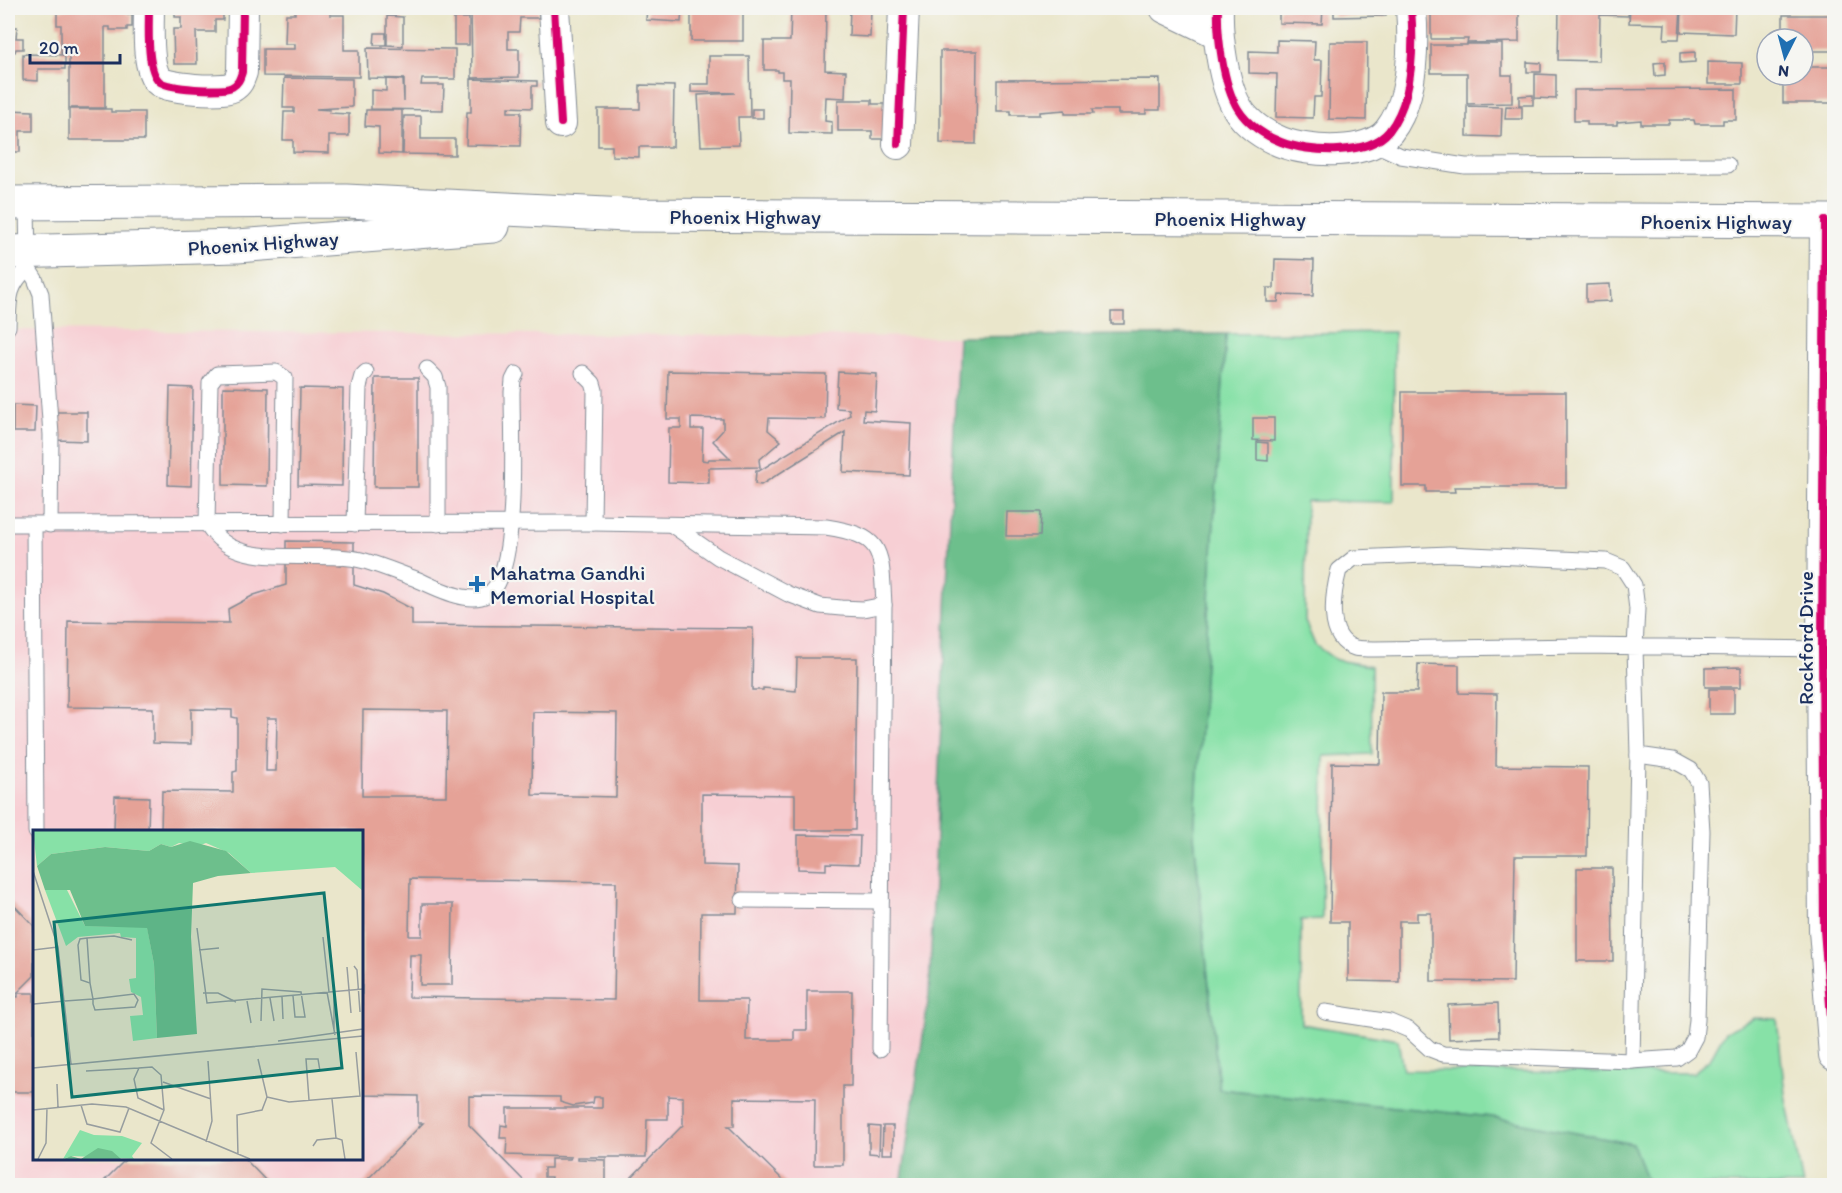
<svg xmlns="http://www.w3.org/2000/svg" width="1842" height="1193" font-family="Itim,sans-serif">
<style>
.built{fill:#f7cfd4;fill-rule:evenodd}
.green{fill:#87e1a7;stroke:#518882;stroke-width:1.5}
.forest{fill:#6dbf8c;stroke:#447775;stroke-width:1.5}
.building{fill:#e5a297;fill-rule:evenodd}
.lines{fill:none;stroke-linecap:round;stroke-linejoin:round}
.service-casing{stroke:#828a94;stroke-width:17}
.minor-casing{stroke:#828a94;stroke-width:32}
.secondary-casing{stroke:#828a94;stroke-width:35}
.service{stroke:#fff;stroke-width:15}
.minor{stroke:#fff;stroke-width:30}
.secondary{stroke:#fff;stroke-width:33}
.cycleway-casing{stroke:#f6f6f2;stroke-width:11}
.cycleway{stroke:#d6006c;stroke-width:8}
.poi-dot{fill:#1f6fb2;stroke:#f6f6f2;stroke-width:2}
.labels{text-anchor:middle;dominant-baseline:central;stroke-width:4.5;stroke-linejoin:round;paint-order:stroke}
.street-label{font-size:21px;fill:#1b2f5e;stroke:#f6f6f2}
.poi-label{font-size:21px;fill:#1b2f5e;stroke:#f6f6f2;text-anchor:start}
.inset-road{fill:none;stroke:#979d9f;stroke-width:1.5}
.view{fill:#0f766e;fill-opacity:0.15;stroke:#0f766e;stroke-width:3}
.inset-edge{fill:none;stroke:#1b2f5e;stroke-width:3}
</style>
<rect width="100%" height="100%" fill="#f6f6f2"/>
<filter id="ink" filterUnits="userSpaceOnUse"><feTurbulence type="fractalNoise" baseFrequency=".0167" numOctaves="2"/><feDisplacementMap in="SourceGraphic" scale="12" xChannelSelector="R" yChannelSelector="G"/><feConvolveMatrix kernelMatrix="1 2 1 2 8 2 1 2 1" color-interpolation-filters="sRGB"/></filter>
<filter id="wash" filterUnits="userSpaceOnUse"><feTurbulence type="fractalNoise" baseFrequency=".008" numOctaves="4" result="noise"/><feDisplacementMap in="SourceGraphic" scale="24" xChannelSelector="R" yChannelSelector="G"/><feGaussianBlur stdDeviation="1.35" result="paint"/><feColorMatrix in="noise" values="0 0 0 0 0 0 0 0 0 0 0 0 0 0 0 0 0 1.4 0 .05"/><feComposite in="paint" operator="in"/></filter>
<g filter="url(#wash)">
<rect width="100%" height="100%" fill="#eae6cb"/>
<path class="built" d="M8,330L958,337L929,995L901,1185L8,1186ZM34,832H362V1158H34Z"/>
<path class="green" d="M1394,332V502L1306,501L1305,621L1315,645L1336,660L1371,666L1372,754L1324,756L1322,919L1301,920V1024L1398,1040L1403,1070L1693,1073L1710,1059L1725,1032L1754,1018L1777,1019L1785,1094L1803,1185H1648L1632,1144L1492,1117L1219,1089L1194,835L1226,334Z"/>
<path class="forest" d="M1226,334L1194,835L1219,1089L1492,1117L1633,1144L1648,1185L901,1186L929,995L958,337Z"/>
<g id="blocks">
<g class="building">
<path d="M69,8H127V14H132V27H127V30H110V27H105V108H69V53H61V25H57V10L69,9Z"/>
<path d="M175,8H223V20H215V32H196L197,64H174L173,29H181V17H175Z"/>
<path d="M295,8H330V15H344V50H359V77L263,76V49H295V44H285L286,14H295Z"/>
<path d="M404,8H456V12L404,9Z"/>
<path d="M471,8H539V18H520L519,32H508V49H519V77L472,78Z"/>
<path d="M647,8H682L681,22L646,20Z"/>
<rect x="691" y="8" width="52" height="33"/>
<path d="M791,8H826L825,70L846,71L845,98L826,97L825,121L832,122V134L789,133L790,79H782V72H778V70H764V41H790Z"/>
<path d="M850,8L871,9L870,37L849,36Z"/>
<path d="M1279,8H1323L1322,24L1279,23Z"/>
<path d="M1334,8H1386V16L1334,17Z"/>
<path d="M1442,8H1503V11L1519,12V42L1467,43L1468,39H1431V11H1442Z"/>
<path d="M1518,8H1556V11L1518,10Z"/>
<path d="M1559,8H1629L1628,16L1600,15L1599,61L1558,60Z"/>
<path d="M1630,8H1681L1679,39H1664L1665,24L1629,23Z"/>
<path d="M1682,8H1735L1734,34L1681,32Z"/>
<path d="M1783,15H1834V51H1803V39H1783Z"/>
<path d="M387,16L403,17V46L387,45Z"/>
<rect x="454" y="18" width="15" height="27"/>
<path d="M8,27H17L16,38H23V49H16L15,52H8Z"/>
<path d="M375,33H386V45H374Z"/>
<path d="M1277,40L1315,41L1314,60H1322L1321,97H1314L1313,118L1276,117L1277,74L1249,73V51L1277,52Z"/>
<path d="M1330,42H1367L1366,120L1329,119Z"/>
<path d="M1467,44H1502V75H1512V103L1467,104V73H1431V45H1467Z"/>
<path d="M367,48L455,49V79H422L421,85H444L443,110L371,109V90L386,91V79L403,80L404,101V79L368,78Z"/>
<path d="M940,51H977L976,144L940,143Z"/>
<path d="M1695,52V62L1680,63V53Z"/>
<path d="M23,54L65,55V69H38V81L23,80Z"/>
<path d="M709,56H749L750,117H738L739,145L701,146L698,95L735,93L691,92V84H709Z"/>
<path d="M1527,62L1541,63V72H1527Z"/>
<path d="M1665,62V75L1655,76L1654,63Z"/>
<path d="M1708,62L1742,63V84H1708Z"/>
<path d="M1803,67H1834V103H1783V75H1803Z"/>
<path d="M1535,74L1556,75V99L1535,98Z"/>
<path d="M284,78L352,79V107L316,109L330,110L329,113L349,114V136H329V153L293,152V140H283L284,112H294V108H283Z"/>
<path d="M471,79L537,81V86H532V108L508,107V112H521L520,146L466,145L467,112H471Z"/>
<path d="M1160,79V110H1146V114H1118V110H1092L1093,114H1065V110L1040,112V115H1011V111H997V80Z"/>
<path d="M640,85L674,86L673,147H639V157L612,156V146H598V109H640Z"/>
<path d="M1736,89V120H1723V124H1695L1694,120H1669V124H1641V120L1617,122V125H1587V121H1574V90Z"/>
<path d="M1533,95V105H1519V96Z"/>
<path d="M838,100H872V104H890V139H872V131H838Z"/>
<path d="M1467,106L1502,107L1501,137L1467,136Z"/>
<path d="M1506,106L1522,107V119H1505Z"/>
<path d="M69,109H111V112H144V140H69Z"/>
<rect x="752" y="109" width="11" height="9"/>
<path d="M8,110L33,111V131H20V152H8Z"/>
<path d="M366,110H402V154L379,153V127L365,126Z"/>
<path d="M404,116H421V139H455V155L403,154Z"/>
<path d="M1275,259L1314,260L1313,296L1279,295L1278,302H1267V288H1274Z"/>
<path d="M1610,284L1611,301L1586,302V285Z"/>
<rect x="1111" y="312" width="13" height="12"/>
<path d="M668,371L826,374L825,419L769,418L768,430L781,441L759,460L760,467L709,468V483L668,482L669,428H681V419H667ZM691,418L723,419V430L713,441L731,459H709L708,461L702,460L703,429H691Z"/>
<path d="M838,372L877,374L875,411L864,410L863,420L911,423L909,475L843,472L845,432L761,485L755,484L756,471H759L850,415L849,409L836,408Z"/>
<path d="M375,378H418V487H374Z"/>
<path d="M170,387L193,388L191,486L168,485Z"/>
<path d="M223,387L268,388L267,486L223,485Z"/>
<path d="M300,388L343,389L342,486L298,485Z"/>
<path d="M1402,392H1566V487H1454L1455,492H1426V486H1402Z"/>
<path d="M13,405L36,406L35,432H13Z"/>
<path d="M56,412H87V441L56,440Z"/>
<path d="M1253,418H1274V441L1253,440Z"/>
<path d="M1257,442L1268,443V461L1257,460Z"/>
<path d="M1007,512H1041L1040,536H1006Z"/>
<path d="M286,541L354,542V585L383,594L412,609V625L753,628L752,690H763V688L796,691L797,658H857L855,830H795V795L702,794V865L738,866L737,913H701L700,1000H747L746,1040H794V1030H807V991H852L851,1086H843V1165H814L815,1099L734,1098V1126H728L788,1185H624L683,1125V1097L668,1096V1119H647L646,1157H577V1159L606,1160V1185H550L551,1177H544V1168H551V1159H570L571,1157L506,1155L507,1138H500L501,1125L507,1126V1108H602V1097H594L593,1103L573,1106L560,1102V1097L469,1096V1125L528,1185H362L423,1123H418V1096L362,1095V831H161L162,791L233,792V772L237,771V718L232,717V710L191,709V744L153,743V708L67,707L68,621L229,623L228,609L254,595L286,585ZM363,710L447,711L446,796H362ZM533,712L617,713L616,797L532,795ZM267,718H277L276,771H266ZM410,879L616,882L614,1000L409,997L410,955H421L420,985H452L453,904H422V936H409Z"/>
<path d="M1418,664L1459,665V693L1497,694L1496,766L1588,767L1587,856H1515L1513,982L1431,981V913H1417V921H1399V982L1348,981V922H1330L1332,763L1380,764L1381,692H1417Z"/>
<path d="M1741,667V687H1705V668Z"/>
<rect x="1709" y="689" width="25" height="25"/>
<path d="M115,796L149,797L148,831H114Z"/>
<path d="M798,835L860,836L859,864L826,863V870L798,869Z"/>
<path d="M1577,868H1612L1613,961H1577Z"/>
<path d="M8,899L34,926V976L17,993L11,987L8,990Z"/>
<path d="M18,993H34V1092H8V1001L9,996L18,997Z"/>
<path d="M1498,1003L1499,1037L1449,1039L1448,1005Z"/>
<path d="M869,1126L880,1127L879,1154L869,1153Z"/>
<path d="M883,1126H893V1154H882Z"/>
<path d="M127,1158H244L270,1185H100Z"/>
</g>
</g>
</g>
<g filter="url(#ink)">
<use href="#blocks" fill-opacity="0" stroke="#828a94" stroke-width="1.5"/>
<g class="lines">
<g class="service-casing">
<g id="service">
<path d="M1373,143L1401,156L1465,166L1728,165"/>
<path d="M27,202L28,268L35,279L41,294L51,435L50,525"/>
<path d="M8,327C9,301 7,286 28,268"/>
<path d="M427,369L435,377L438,387V524"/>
<path d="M583,373L593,383L595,390L593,523"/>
<path d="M8,524L593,523L826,527C885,536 881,551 884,605L880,1049"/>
<path d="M283,524L285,378L276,372L217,374L210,383L207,524C211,530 216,537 222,541C255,568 324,549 365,561C382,566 399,573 416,579C436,587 479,613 496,586C518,551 512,437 512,392L513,380L516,374"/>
<path d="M355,524L359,387L362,376L366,372"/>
<path d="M34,525L36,832"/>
<path d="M672,525L718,557L788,594L820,606L841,608L863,609L884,605"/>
<path d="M743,900L881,901"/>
<path d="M1325,1012L1390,1022L1409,1030L1430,1049L1443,1054L1632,1061L1677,1058L1688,1050L1695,1037L1697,1020L1702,831L1699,783L1691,770L1673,760L1638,755L1635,647L1637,609L1634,585L1623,568L1606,561L1449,554L1354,558L1339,570C1333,593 1325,639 1355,648C1361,649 1369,649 1375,649L1580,646L1822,649"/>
<path d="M1632,1061L1638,755"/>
</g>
</g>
<g class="minor-casing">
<g id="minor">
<path d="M149,8C149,25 146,69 159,81C167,89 222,92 232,87C239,83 240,78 242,72L243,8"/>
<path d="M554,8L561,123"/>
<path d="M1165,8L1217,33"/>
<path d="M1218,8C1217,35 1223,85 1238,109C1247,124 1265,136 1281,142C1309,153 1369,156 1389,131C1414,99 1414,46 1411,8"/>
<path d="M898,144L904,8"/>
<path d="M1825,221L1822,649L1824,930L1834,1055"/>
</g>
</g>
<g class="secondary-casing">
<g id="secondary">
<path d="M8,203L346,201L626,215L1834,221"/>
<path d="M8,252L238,246L493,226"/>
</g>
</g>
<use href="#service" class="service"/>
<use href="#minor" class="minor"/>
<use href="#secondary" class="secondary"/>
<g class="cycleway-casing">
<g id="cycleway">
<path d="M149,8C149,25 146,69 159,81C167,89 222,92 232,87C239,83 240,78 242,72L243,8"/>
<path d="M554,8L561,123"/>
<path d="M1218,8C1217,35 1223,85 1238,109C1247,124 1265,136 1281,142C1309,153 1369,156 1389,131C1414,99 1414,46 1411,8"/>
<path d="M898,144L904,8"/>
<path d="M1825,221L1822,649L1824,930L1834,1055"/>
</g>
</g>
<use href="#cycleway" class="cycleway"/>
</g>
</g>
<path class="poi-dot" d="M474 575h6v6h6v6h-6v6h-6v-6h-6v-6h6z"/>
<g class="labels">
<g class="street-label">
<text x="745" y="216">Phoenix Highway</text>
<text x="1230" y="218">Phoenix Highway</text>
<text x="1716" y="221">Phoenix Highway</text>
<text transform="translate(263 243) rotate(-4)">Phoenix Highway</text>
<text transform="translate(1805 638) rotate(-90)">Rockford Drive</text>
</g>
<g class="poi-label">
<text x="490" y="572">Mahatma Gandhi<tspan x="490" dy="24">Memorial Hospital</tspan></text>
</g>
</g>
<g transform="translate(33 830)">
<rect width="330" height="330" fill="#eae6cb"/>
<path d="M0,1H330V61L302,37L218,43L196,23L173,13L165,16L146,13L138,17L128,14L116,21L72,17L18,24L4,36ZM33,58L52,96L114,97L121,134L124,208L100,211L97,186L110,185L108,167L98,162L96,149L103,148V108L88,107L87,103L45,107L33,116L12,60ZM47,300L61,305L89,306L109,313L99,326L101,329L39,326L30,329Z" fill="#87e1a7"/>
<path d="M157,11L193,21L218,43L185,46L160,53L158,107L164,204L124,208L121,134L114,98L52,96L37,60H12L4,36L18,24L72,17L116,21L128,14L138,17ZM65,318L79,321L88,329H31L38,326L48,329Z" fill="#6dbf8c"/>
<path class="inset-road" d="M0,41L25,117L38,234M164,98L174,173L330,159M290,107L296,162M54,108L57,153M0,120L25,117M166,120L186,118M321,136L324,140L327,182M314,137L318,183M294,162L302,205M170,163H185L203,172M249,167L250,189M237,168L241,191M214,171L218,193M0,175L1,174L32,171L60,169L68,168L101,164L105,170L102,177L62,180L60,174V169L57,153L48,150L45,115L47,109L54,108L81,106L99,110M228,191L229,159L268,162L272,187H262L260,166M301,199V161M245,211L330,199M0,238L330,206M53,241L106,238M130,252L178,269M24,254L25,277M234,267L256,272L327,266L323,222M276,270L273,229H285L287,241M48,275L54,294L87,302L96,278M0,280L59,274L93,277L217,329M131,280L105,268L101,249L106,238L119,237L128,245L131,280L118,313L139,329M303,308L309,310L312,329M173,312L179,291L175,231M280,316L284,310L303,308L299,269M205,325L204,285L229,280L234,267L225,229M5,329L13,313L14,278"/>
<path class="view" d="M291,63L309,238L39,267L21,92Z"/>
<rect width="330" height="330" class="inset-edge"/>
</g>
<rect width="1842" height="1193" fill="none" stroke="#f6f6f2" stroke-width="30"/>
<g transform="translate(1785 57) rotate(186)"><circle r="28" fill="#f6f6f2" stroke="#9ea6b7" stroke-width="1.5"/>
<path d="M0-4.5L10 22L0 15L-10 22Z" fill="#1f6fb2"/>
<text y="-9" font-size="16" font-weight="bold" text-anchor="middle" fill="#1b2f5e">N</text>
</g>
<path d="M30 54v9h90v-9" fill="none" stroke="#1b2f5e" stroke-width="3"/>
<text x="39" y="54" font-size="18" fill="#1b2f5e" stroke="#f6f6f2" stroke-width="4.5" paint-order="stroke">20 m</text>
</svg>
